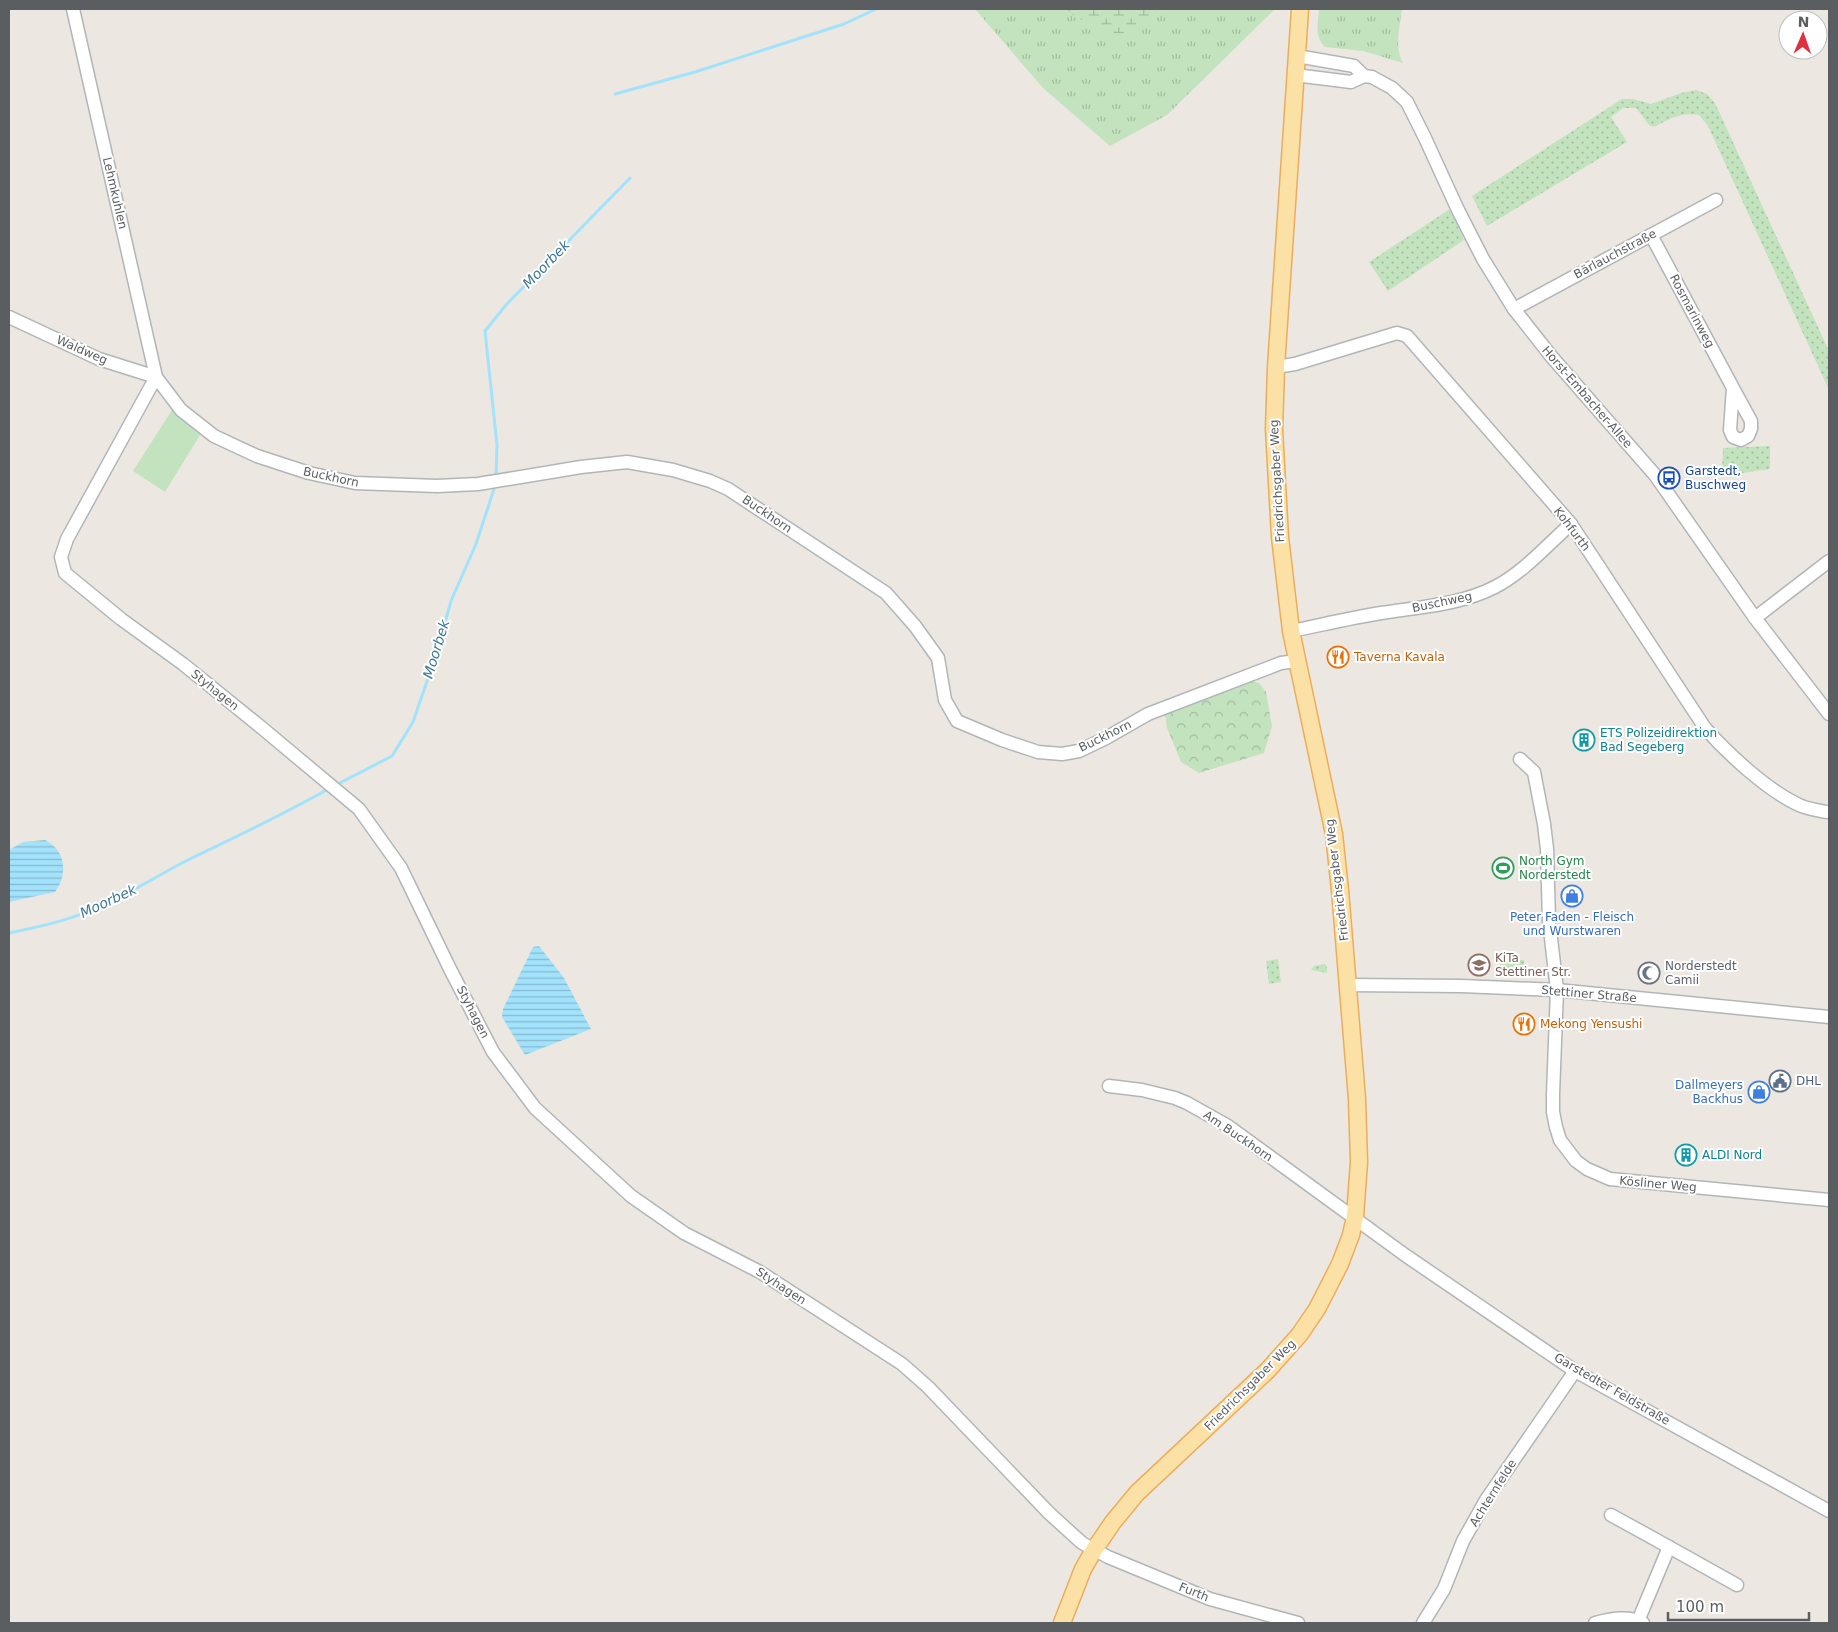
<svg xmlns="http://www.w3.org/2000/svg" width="1838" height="1632" font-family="'DejaVu Sans',sans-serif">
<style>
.grass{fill:url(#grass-tufts)}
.forest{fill:url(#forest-crowns)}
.wetland{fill:url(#wetland-marsh)}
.park{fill:url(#park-dots)}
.garden{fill:#c3e3be}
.water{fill:url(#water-rules)}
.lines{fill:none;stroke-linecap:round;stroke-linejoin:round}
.stream{stroke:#a2e2fb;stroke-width:3}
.minor-casing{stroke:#b2b5b8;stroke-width:15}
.major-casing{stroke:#ebad5b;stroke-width:19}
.minor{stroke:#fff;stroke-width:12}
.major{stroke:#fbe1a6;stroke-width:16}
.labels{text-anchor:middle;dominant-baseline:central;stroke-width:4;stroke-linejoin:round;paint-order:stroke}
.street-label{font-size:12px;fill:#5a5e61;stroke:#fff}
.transit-label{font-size:12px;fill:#164399;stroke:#fff;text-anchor:start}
.food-label{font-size:12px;fill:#c56008;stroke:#fff;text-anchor:start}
.culture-label{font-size:12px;fill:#0d838f;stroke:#fff;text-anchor:start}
.leisure-label{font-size:12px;fill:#27864d;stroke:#fff;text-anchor:start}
.shop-label{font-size:12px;fill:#366cbe;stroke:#fff}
.education-label{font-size:12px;fill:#785e54;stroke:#fff;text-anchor:start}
.worship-label{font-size:12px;fill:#5b616d;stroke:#fff;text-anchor:start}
.service-label{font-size:12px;fill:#4e5e75;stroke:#fff;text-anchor:start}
.water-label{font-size:14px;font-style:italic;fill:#3b789b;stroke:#fff}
</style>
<defs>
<pattern id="grass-tufts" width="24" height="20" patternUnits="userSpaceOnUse" patternTransform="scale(1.25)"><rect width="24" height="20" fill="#c3e3be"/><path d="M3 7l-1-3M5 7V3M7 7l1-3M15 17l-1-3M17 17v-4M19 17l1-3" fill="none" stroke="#a1bb9e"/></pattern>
<pattern id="forest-crowns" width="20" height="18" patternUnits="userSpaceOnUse" patternTransform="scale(1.25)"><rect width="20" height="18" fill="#c3e3be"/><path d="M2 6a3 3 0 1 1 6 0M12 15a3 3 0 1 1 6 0" fill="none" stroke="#a1bb9e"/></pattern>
<pattern id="wetland-marsh" width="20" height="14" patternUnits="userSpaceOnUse" patternTransform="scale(1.25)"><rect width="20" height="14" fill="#c3e3be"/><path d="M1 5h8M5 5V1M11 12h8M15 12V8" fill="none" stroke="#a1bb9e"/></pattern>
<pattern id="park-dots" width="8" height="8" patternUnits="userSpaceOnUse" patternTransform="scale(1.25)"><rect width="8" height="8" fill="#c3e3be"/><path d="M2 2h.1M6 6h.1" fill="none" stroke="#a1bb9e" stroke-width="1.8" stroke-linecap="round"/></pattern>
<pattern id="water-rules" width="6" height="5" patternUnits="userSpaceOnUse" patternTransform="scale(1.25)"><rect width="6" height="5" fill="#a2e2fb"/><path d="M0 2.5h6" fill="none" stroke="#87bacf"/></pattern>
</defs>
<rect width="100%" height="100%" fill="#ece8e1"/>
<g class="grass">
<path d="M975,9H1066L1075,17L1152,19L1163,9H1275L1167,115L1110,146L1043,88Z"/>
<path d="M1319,9H1402C1400,27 1394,47 1403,63L1363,51L1325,47C1314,36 1318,23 1319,9Z"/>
</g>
<path class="forest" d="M1248,680L1259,683L1266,692L1272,726L1264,753L1199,773L1181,762L1167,728L1165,713Z"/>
<path class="wetland" d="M1066,9H1163L1152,19L1127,34H1112L1075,17Z"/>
<g class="park">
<path d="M1696,90L1707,94L1715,103L1829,351V390L1708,126L1699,115C1681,112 1669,119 1654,127L1649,125L1636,108H1623L1611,117L1627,142L1487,226L1472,196L1622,99H1633L1651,104L1681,93Z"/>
<path d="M1450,209L1464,240L1388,291L1369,262Z"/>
<path d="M1770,446V469L1722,476L1723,448Z"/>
<path d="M1278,959L1281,982L1269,984L1266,961Z"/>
<path d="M1500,959L1524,960V975H1515V972H1500Z"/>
<path d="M1325,964L1327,967V973L1311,970L1314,966Z"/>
</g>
<path class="garden" d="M172,410L200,435L165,492L133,471Z"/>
<g class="water">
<path d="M45,840C66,850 68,875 55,892L9,902V850L23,842Z"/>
<path d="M539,946L564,978L591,1029L525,1055L502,1017L503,1009L533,947Z"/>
</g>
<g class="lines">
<g class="stream">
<path d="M615,94L695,72L844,24L876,9"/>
<path d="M496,477L497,445L485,331L506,305L630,178"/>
<path d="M336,785L392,756L413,722L436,655L451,601L476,544L496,483"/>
<path d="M9,933C44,926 78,918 110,902C135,890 159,875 184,862C233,838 283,815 330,788"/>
</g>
<g class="minor-casing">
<g id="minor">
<path d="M73,9L156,377L181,410L214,436L257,456L309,473L355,483L437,486L478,484L581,467L627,462L673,470L710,481L728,489L886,593L915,626L938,658L945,700L957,721L1002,740L1038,752L1062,754L1079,751L1106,738L1148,714L1281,663L1297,661"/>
<path d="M1297,56L1354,66L1364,76L1372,77L1392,88L1407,102L1425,138L1458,210L1483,259L1514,309L1551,356L1655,475L1755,618L1829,714"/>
<path d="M1295,75L1351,82L1364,76"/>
<path d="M1651,235L1733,388L1730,430L1733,437L1741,440L1748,436L1751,429V421L1733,388"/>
<path d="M1514,309L1716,200"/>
<path d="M9,317L99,359L156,377"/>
<path d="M1276,367L1295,364L1397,333L1407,336L1571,524L1705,728C1728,754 1766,789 1797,804C1806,809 1817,810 1827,812"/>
<path d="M156,377L67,539L61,557L65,573L121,619L183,664L262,728L359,809L401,868L450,969L493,1052L535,1108L631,1196L684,1233L760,1272L902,1364L928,1387L1049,1513L1082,1543L1108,1557L1210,1599L1298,1623"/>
<path d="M1755,618L1829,561"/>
<path d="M1291,631C1321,625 1350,618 1381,613C1419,607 1460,605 1495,587C1524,572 1547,545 1571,524"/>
<path d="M1520,759L1534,772L1544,824L1547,849L1549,921L1557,990L1553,1094V1112L1556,1127L1560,1140L1576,1161L1587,1169L1610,1179L1829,1200"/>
<path d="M1348,985L1461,986L1557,990L1829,1017"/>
<path d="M1109,1086L1142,1090L1175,1098L1187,1103L1228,1126L1405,1255L1575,1371L1829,1511"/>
<path d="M1611,1515L1669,1547"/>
<path d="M1638,1621L1669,1547L1737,1585"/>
<path d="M1423,1623L1444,1589L1463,1541L1486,1500L1575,1371"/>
<path d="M1595,1623C1610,1619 1628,1615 1643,1623"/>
</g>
</g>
<g class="major-casing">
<path id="major" d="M1062,1623L1083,1569L1094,1550L1113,1522L1137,1493L1268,1370L1300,1334L1317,1309L1340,1264L1351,1235L1355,1217L1359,1162L1357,1099L1340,890L1334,834L1291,631L1280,537L1274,429L1276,367L1300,9"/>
</g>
<use href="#minor" class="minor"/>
<use href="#major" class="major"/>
</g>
<defs>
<g id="bus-ring" transform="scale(1.125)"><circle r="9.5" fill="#fff" stroke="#1a4fb4" stroke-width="1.5"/><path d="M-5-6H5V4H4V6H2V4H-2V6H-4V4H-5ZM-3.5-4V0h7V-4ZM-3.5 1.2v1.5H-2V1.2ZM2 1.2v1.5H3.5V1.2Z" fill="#1a4fb4"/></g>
<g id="restaurant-ring" transform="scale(1.125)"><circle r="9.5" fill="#fff" stroke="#e8710a" stroke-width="1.5"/><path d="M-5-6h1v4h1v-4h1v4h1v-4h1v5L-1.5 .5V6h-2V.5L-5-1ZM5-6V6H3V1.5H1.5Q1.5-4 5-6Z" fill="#e8710a"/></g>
<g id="building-ring" transform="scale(1.125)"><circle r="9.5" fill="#fff" stroke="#0f9aa8" stroke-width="1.5"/><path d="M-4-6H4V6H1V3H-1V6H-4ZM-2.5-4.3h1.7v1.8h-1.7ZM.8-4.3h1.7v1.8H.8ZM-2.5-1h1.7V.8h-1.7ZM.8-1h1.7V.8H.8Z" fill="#0f9aa8"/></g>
<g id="stadium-ring" transform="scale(1.125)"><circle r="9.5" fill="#fff" stroke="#2e9e5b" stroke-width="1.5"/><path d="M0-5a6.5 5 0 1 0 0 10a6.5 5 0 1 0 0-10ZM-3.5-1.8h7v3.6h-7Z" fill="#2e9e5b"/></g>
<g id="shop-ring" transform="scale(1.125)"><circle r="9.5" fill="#fff" stroke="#3f7fe0" stroke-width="1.5"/><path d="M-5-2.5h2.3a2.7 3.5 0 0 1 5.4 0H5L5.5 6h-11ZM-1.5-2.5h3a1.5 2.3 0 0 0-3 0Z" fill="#3f7fe0"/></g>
<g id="school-ring" transform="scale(1.125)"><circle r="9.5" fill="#fff" stroke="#8d6e63" stroke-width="1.5"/><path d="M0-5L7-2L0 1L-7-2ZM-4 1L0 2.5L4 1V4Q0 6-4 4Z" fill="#8d6e63"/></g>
<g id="mosque-ring" transform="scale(1.125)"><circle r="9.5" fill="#fff" stroke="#6b7280" stroke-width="1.5"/><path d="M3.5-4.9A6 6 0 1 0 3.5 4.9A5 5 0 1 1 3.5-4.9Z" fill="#6b7280"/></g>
<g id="civic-ring" transform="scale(1.125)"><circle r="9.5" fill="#fff" stroke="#5c6f8a" stroke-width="1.5"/><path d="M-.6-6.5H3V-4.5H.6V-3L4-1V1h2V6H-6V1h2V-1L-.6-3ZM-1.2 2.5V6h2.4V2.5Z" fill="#5c6f8a"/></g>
</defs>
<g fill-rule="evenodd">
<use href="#bus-ring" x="1669" y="478"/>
<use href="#restaurant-ring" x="1338" y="657"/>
<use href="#building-ring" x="1584" y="740"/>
<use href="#stadium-ring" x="1503" y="868"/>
<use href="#shop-ring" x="1572" y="896"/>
<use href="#school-ring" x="1479" y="965"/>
<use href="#mosque-ring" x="1649" y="973"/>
<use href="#restaurant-ring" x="1524" y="1024"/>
<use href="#civic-ring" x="1780" y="1081"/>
<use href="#shop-ring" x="1759" y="1092"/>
<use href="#building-ring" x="1686" y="1155"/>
</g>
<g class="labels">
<g class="street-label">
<text transform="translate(115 193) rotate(77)">Lehmkuhlen</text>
<text transform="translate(1615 254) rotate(-28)">Bärlauchstraße</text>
<text transform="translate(1692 311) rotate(62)">Rosmarinweg</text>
<text transform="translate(82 350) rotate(24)">Waldweg</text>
<text transform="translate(1587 397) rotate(49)">Horst-Embacher-Allee</text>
<text transform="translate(331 477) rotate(12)">Buckhorn</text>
<text transform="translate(1277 481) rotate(-93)">Friedrichsgaber Weg</text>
<text transform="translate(767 514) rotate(34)">Buckhorn</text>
<text transform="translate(1572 529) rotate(53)">Kohfurth</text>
<text transform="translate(1442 602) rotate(-12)">Buschweg</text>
<text transform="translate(215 690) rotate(39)">Styhagen</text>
<text transform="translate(1105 736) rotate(-26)">Buckhorn</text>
<text transform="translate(1337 880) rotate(-97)">Friedrichsgaber Weg</text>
<text transform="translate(1589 994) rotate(5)">Stettiner Straße</text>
<text transform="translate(473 1012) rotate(63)">Styhagen</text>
<text transform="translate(1238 1136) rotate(34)">Am Buckhorn</text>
<text transform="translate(1658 1184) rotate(5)">Kösliner Weg</text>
<text transform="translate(781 1286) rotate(33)">Styhagen</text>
<text transform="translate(1250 1385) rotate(-45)">Friedrichsgaber Weg</text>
<text transform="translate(1612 1389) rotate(30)">Garstedter Feldstraße</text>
<text transform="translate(1493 1493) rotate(-58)">Achternfelde</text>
<text transform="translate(1194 1592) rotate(22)">Furth</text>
</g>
<g class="transit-label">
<text x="1685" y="471">Garstedt,<tspan x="1685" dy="14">Buschweg</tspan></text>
</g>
<g class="food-label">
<text x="1354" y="657">Taverna Kavala</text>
<text x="1540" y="1024">Mekong Yensushi</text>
</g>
<g class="culture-label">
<text x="1600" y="733">ETS Polizeidirektion<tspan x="1600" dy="14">Bad Segeberg</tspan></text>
<text x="1702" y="1155">ALDI Nord</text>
</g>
<g class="leisure-label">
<text x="1519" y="861">North Gym<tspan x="1519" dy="14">Norderstedt</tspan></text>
</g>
<g class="shop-label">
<text x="1572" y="917">Peter Faden - Fleisch<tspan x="1572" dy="14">und Wurstwaren</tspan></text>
<text x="1743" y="1085" text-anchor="end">Dallmeyers<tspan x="1743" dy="14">Backhus</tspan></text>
</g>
<g class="education-label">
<text x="1495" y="958">KiTa<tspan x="1495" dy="14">Stettiner Str.</tspan></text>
</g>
<g class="worship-label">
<text x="1665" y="966">Norderstedt<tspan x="1665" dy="14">Camii</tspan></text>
</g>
<g class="service-label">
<text x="1796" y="1081">DHL</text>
</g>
<g class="water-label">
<text transform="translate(546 264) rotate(-46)">Moorbek</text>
<text transform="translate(436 649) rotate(-73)">Moorbek</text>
<text transform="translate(108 901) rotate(-25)">Moorbek</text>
</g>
</g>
<rect width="1838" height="1632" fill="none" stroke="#5a5e61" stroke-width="20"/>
<g transform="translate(1803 35) rotate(2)"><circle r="24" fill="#ffffff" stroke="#bdbfc0"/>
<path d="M0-4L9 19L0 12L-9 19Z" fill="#e2313e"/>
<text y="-8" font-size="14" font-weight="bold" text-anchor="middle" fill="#5a5e61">N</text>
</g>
<path d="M1668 1612v8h141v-8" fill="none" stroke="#5a5e61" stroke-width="2.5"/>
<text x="1676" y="1612" font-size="15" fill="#5a5e61" stroke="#ffffff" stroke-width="4" paint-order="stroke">100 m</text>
</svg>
